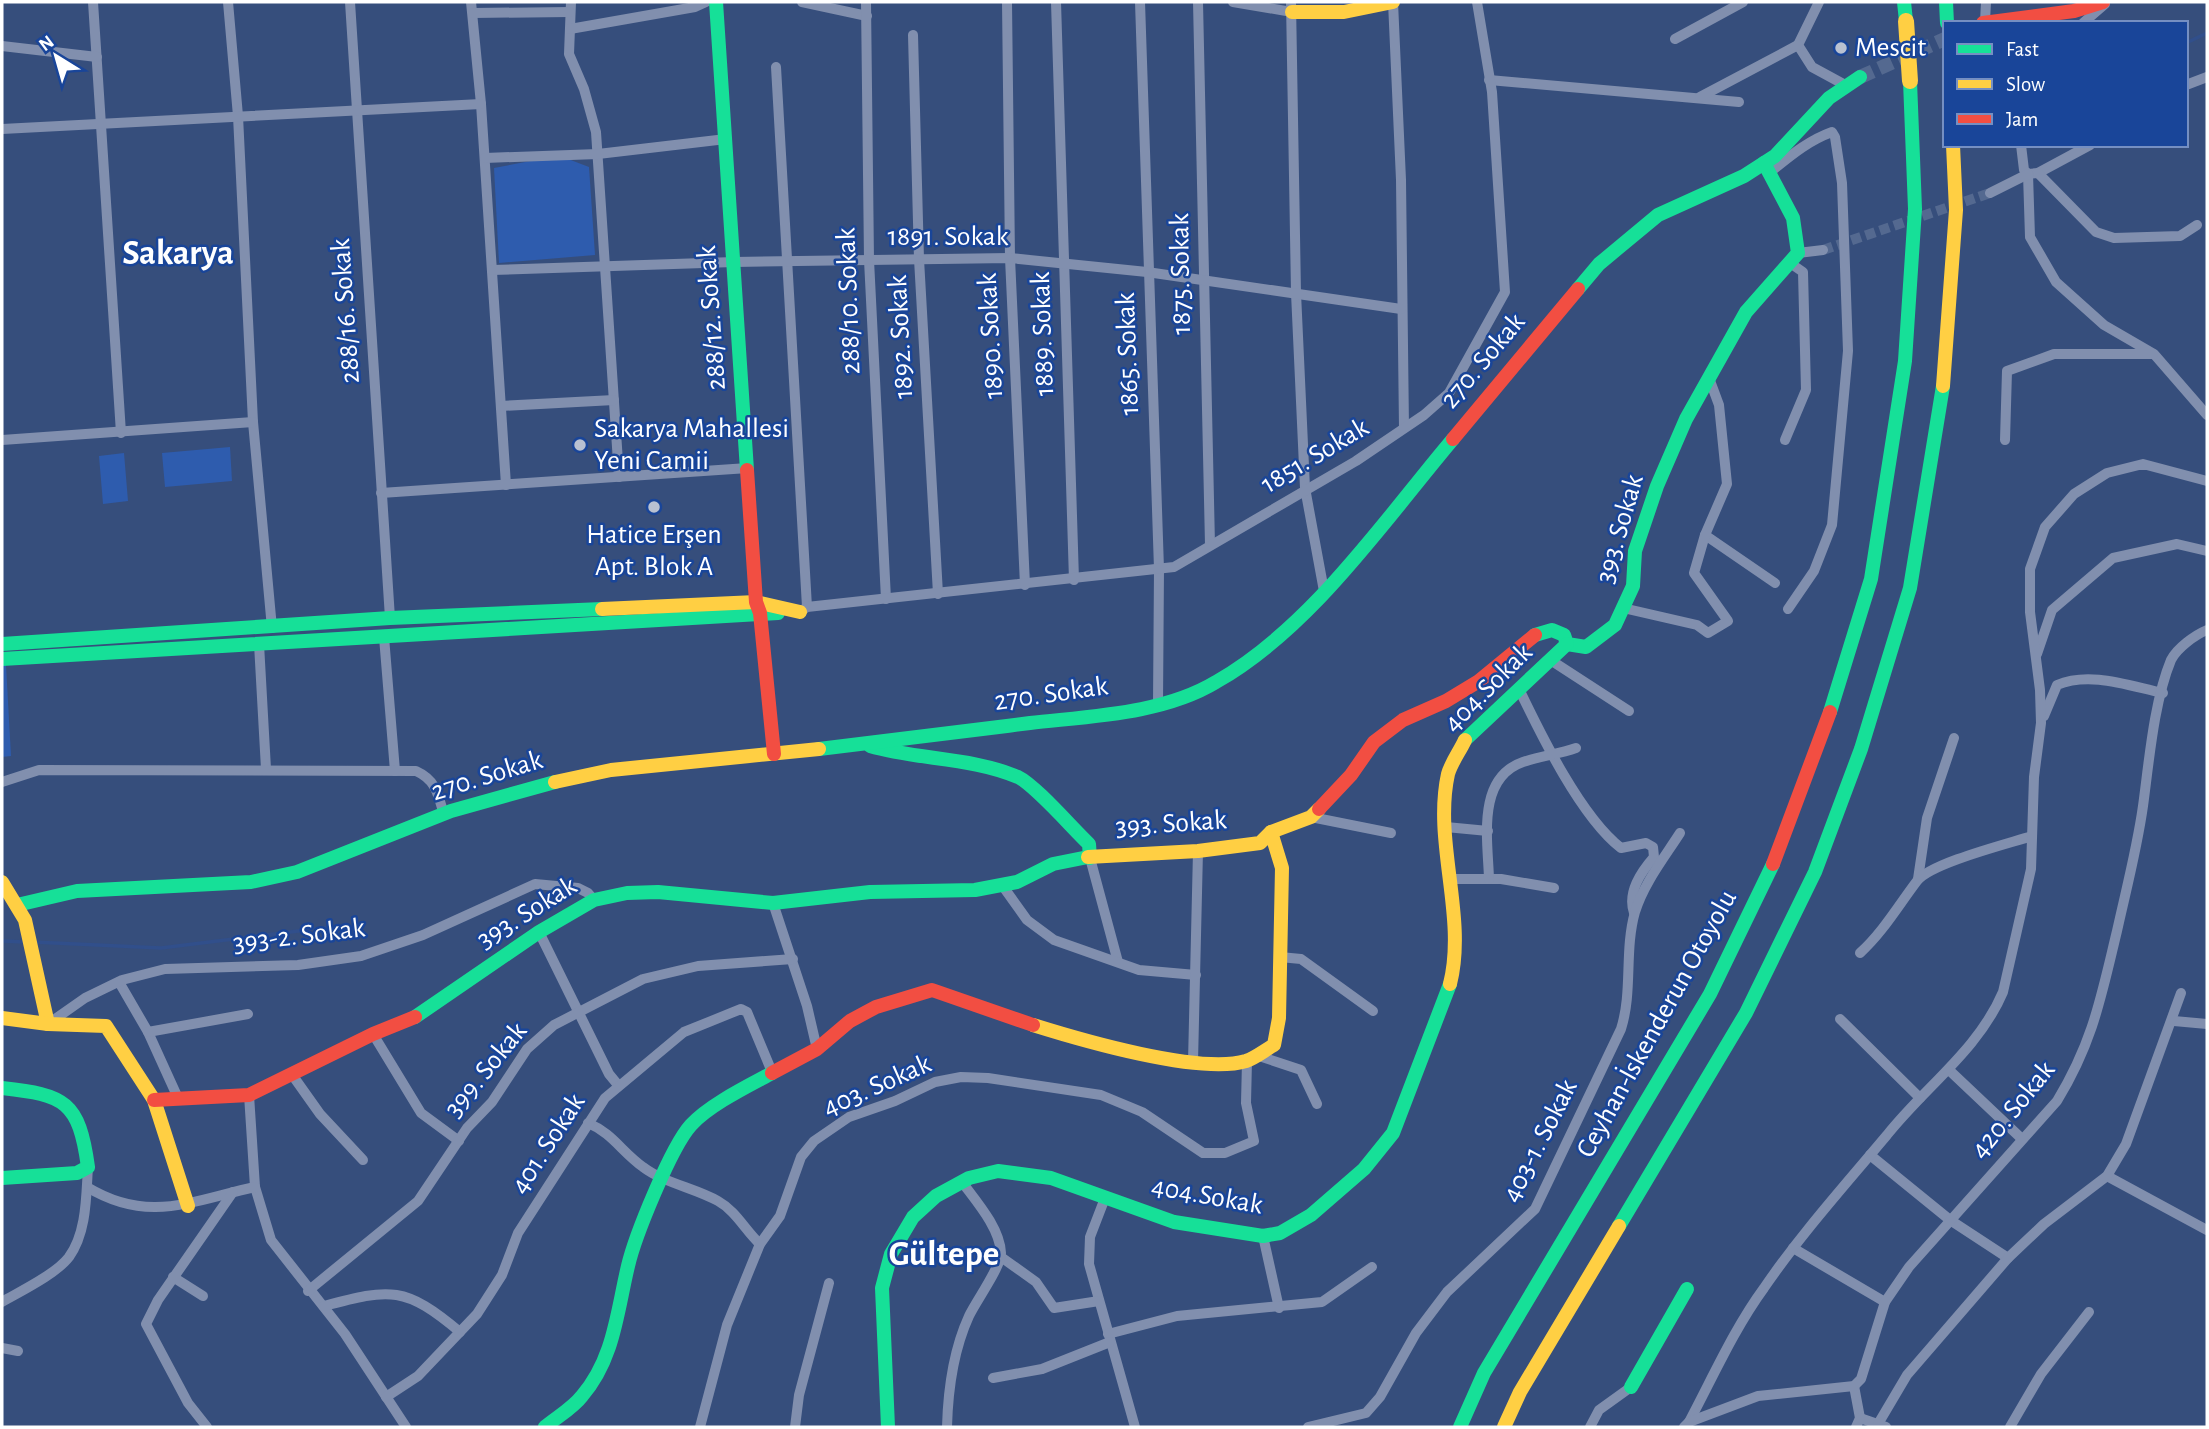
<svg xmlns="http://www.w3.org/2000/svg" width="2209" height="1429" font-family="'Alegreya Sans',sans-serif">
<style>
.green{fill:#2e5cae}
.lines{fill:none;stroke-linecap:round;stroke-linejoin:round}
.stream{stroke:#314f8b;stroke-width:3.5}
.street-tunnel{stroke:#546990;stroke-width:10;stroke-dasharray:10 5;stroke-linecap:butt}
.secondary-tunnel{stroke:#546990;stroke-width:14;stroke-dasharray:14 7;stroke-linecap:butt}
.street{stroke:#818fae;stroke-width:10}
.fast{stroke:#16e098;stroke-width:14}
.slow{stroke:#ffcf43;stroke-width:14}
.jam{stroke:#f24e42;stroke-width:14}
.slow-bridge{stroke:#ffcf43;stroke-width:16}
.poi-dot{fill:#b9c1d1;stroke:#194599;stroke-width:2.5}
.labels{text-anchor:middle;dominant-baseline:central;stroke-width:5;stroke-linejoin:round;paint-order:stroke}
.poi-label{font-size:28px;fill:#fff;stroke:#194599;text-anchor:start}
.street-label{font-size:28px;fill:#fff;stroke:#194599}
.district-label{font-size:35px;font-weight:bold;fill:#fff;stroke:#194599}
</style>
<rect width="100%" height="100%" fill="#364e7c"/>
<g class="green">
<path d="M568,159L589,167L595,255L499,263L494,168L536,160Z"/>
<path d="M230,447L232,481L165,487L162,453Z"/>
<path d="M124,453L128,501L103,504L99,456Z"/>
<path d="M2,665H6L11,756L2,757Z"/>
</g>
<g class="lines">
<g class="stream">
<path d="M2186,43L2207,33"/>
<path d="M2,941L25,942"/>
<path d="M33,942L161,948L331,927"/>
</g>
<path class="street-tunnel" d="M1823,250L1990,193"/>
<path class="secondary-tunnel" d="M1860,77L1945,39"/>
<g class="street">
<path d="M93,2L121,433"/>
<path d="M228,2L238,116L253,422L272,628"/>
<path d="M350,2L390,618"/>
<path d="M471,2L481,104L506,485"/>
<path d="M571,2L569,54L584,89L596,132L619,477"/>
<path d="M802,2L867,16"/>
<path d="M866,2L869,260L886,599"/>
<path d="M1007,2L1010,258L1025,585"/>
<path d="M1056,2L1074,580"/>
<path d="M1140,2L1159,569L1158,703"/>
<path d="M1198,2L1210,545"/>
<path d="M1233,2L1292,12"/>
<path d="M1291,2L1296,293L1305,488L1324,591"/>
<path d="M1393,2L1401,180L1404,428"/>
<path d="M1819,2L1798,45L1812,67L1847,86"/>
<path d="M473,13L570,12"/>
<path d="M1985,22L1986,2"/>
<path d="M2083,23L2105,4"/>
<path d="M570,29L695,7L706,2"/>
<path d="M913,35L919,259L938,594"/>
<path d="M1675,39L1743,2"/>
<path d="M2,46L97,57"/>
<path d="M776,67L807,607"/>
<path d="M1489,80L1739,102"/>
<path d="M2186,85L2207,77"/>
<path d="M1700,97L1798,45"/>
<path d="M2,129L481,104"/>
<path d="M2021,145L2024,170L2028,174L2038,173L2090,145"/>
<path d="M485,158L598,154L726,139"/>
<path d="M1769,173C1789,157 1807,141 1832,132L1835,137L1842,183L1848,351L1832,525L1814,571L1788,609"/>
<path d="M2038,173L2096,232L2114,238L2180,236L2197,225"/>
<path d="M2028,174L2030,237L2056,282L2104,325L2154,354L2207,415"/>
<path d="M1990,193L2028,174"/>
<path d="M1798,253L1823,250"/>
<path d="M492,270L734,262L1010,258L1147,272L1401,309"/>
<path d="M501,406L614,400"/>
<path d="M2,440L253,422"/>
<path d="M1785,440L1806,390L1803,272L1790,263"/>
<path d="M2005,440L2007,371L2054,354H2153"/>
<path d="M381,493L748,468"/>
<path d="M1705,535L1775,583"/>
<path d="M1623,608L1697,625L1708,633L1728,621L1694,573L1705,535L1727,484L1719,405L1709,378"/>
<path d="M800,612L807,607L1174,567L1356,461L1424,415L1449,393L1505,292L1492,92L1477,2"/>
<path d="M384,637L395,771"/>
<path d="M259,644L266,769"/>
<path d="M2037,654L2052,610L2113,558L2177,544L2207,551"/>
<path d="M1552,661L1629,711"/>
<path d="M1519,689C1541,735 1581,817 1621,848L1646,843L1653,847L1654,857C1641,872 1627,892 1634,913"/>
<path d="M2044,716L2057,685C2090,671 2129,686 2163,693"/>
<path d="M2,782L39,770L416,771C436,780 438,794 444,815"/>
<path d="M1311,817L1391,833"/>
<path d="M1446,827L1488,831"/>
<path d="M1090,858L1118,962"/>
<path d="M1450,879H1501L1554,888"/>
<path d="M1489,879C1488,841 1476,778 1523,762C1541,756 1559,754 1576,748"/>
<path d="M1918,879L1927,818L1954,738"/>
<path d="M1002,885L1027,920L1054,940L1139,970L1196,975"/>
<path d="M773,903L807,1006L817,1049"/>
<path d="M539,932L609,1074L618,1085"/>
<path d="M1860,953C1883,932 1898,906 1917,881C1931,863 2007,844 2032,836"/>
<path d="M1280,957L1301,959L1373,1011"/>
<path d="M119,982L148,1032L178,1098"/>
<path d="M1840,1019L1920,1098"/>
<path d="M2174,1021L2207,1024"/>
<path d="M48,1024L85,998L122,980L165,969L298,965L361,956L423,935L535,884L578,888L588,893L594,900"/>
<path d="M148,1032L248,1014"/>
<path d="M373,1034L421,1113L459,1141"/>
<path d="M1259,1056L1301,1070L1317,1104"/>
<path d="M1193,1062L1198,851"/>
<path d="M1949,1070L2022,1139"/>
<path d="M293,1076L320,1114L363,1160"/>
<path d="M249,1095L255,1187L271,1240L345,1334L406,1427"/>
<path d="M588,1123C612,1133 622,1152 643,1167C664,1183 695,1188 718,1201C736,1211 745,1230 760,1244"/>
<path d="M1870,1155L1950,1220L2008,1258"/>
<path d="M2107,1176L2207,1230"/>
<path d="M87,1187C148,1224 191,1201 255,1187"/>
<path d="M1105,1198L1090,1237L1089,1264L1135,1427"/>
<path d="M1263,1236L1279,1308"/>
<path d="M1793,1248L1885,1302"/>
<path d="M1001,1257L1036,1282L1054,1308L1099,1301"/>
<path d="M173,1277L203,1296"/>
<path d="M308,1291L418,1201L467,1128L492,1102L527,1049L554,1025L643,979L698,966L793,959"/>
<path d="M2,1302C21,1291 56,1274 69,1257C87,1232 86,1196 88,1167"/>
<path d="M324,1306C391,1288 405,1286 460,1332"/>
<path d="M1108,1334L1177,1316L1322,1302L1372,1267"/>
<path d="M2,1348L18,1351"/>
<path d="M993,1378L1042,1369L1110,1342"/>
<path d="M1854,1386L1860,1418L1856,1427"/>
<path d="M386,1397L418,1376L477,1314L502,1275L518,1233L605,1098L684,1032L741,1009L747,1012L772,1072"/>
<path d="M1860,1418L1886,1427"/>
<path d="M1689,1422C1713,1377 1734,1329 1764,1288C1801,1234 1845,1185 1887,1135C1925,1087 1979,1049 2003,992L2031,869L2034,777L2041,723L2040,690L2030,612V569L2045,527L2074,494L2107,473L2143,464L2207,481"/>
<path d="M1878,1424L1907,1375L2008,1258L2044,1224L2107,1176L2126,1144L2181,993"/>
<path d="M207,1427L188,1403L146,1324L158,1300L233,1192"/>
<path d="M700,1427L727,1325L760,1244L780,1216L801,1157L814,1141L849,1117L895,1101L935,1082L961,1077L988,1078L1101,1095L1142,1112L1203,1153H1225L1254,1141L1246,1103L1247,1061"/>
<path d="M795,1427L799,1395L829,1283"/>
<path d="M947,1427C948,1389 953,1351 969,1316C976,1301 1001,1267 1001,1253C1000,1228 976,1201 962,1182"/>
<path d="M1308,1427L1366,1413L1380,1397L1416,1333L1447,1292L1535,1209L1621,1029C1633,991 1624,951 1635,912C1644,883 1664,858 1680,833"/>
<path d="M1590,1427L1599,1410L1631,1387"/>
<path d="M1684,1427L1689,1422L1758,1396L1854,1386L1861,1379L1885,1302L1909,1267L2057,1101C2093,1042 2101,997 2117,931C2126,890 2137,849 2143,806C2149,762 2154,701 2171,660C2177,648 2195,635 2207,630"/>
<path d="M2010,1427L2041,1374L2089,1312"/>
</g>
<g class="fast">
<path d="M716,2L747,470"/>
<path d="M1904,2L1906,21"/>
<path d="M1946,2L1947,23"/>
<path d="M1578,289L1599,264L1658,215L1744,176L1775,156L1829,98L1860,77"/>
<path d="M1535,635L1552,630L1564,635L1567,644L1586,647L1615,625L1633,586L1635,551L1657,486L1686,419L1746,312L1798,253L1793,218L1764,163"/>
<path d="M2,644L390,618L602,609"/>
<path d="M2,659L778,613"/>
<path d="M1830,712L1871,579L1905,361L1915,209L1910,81"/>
<path d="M1465,740L1567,644"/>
<path d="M870,746C918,760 971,757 1018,777C1035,785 1073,829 1089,844L1090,858"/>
<path d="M819,749C890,740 960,732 1030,723C1091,716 1163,714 1216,682C1311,628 1383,522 1453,439"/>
<path d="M17,905L77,891L251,882L297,872L451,811L555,782"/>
<path d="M415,1017L539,932L594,900L627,893L658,892L773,903L870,892L975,890L1017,882L1053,864L1088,857"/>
<path d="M2,1088C65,1095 79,1101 88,1167L77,1173L2,1178"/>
<path d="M1619,1226L1746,1013L1815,872L1861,749L1910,588L1943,386"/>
<path d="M1631,1387L1687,1289"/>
<path d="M545,1427C557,1417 573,1408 582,1396C614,1359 617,1312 628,1266C635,1236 671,1147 691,1125C709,1105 748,1086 772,1073"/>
<path d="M888,1427L882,1288L891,1254L913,1217L936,1196L969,1178L998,1171L1051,1178L1174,1222L1263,1236L1280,1233L1311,1215L1364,1169L1393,1133L1450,984"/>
<path d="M1460,1427L1484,1373L1710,994L1773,864"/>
</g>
<g class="slow">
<path d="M1292,12H1344L1393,2"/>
<path d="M1943,386L1956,210L1953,145"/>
<path d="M602,609L756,602L800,612"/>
<path d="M555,782L611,770L819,749"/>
<path d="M1088,857L1198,851L1260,843L1271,832L1311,817L1319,809"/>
<path d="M2,882L25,920L48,1024"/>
<path d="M1450,984C1467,916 1433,842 1448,774C1451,763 1460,751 1465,740"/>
<path d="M2,1018L48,1024L106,1026L154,1100L188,1206"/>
<path d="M1033,1025C1081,1040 1200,1075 1246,1061C1255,1058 1265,1050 1274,1045L1279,1018L1282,868L1271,832"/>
<path d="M1504,1427L1520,1392L1619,1226"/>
</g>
<g class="jam">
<path d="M1983,23L2074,11L2103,2"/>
<path d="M1453,439L1578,289"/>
<path d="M747,470L756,602L760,613L774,754"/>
<path d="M1319,809L1351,775L1374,742L1403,720L1446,701L1479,681L1535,635"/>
<path d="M1773,864L1830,712"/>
<path d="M772,1073L817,1049L850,1021L876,1007L932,990L1033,1025"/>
<path d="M154,1100L249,1095L373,1034L415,1017"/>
</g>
<path class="slow-bridge" d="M1906,21L1910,81"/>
</g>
<g class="poi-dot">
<circle cx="1841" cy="48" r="7"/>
<circle cx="580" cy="445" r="7"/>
<circle cx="654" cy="507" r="7"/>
</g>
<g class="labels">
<g class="poi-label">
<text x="1855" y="48">Mescit</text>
<text x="594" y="429">Sakarya Mahallesi<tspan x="594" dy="32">Yeni Camii</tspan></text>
<text x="654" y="535" text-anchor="middle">Hatice Erşen<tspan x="654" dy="32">Apt. Blok A</tspan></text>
</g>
<g class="street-label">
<text x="948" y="237">1891. Sokak</text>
<text transform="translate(1181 274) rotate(-91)">1875. Sokak</text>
<text transform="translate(849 301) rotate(-92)">288/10. Sokak</text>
<text transform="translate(346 311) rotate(-94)">288/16. Sokak</text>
<text transform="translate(712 318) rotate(-94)">288/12. Sokak</text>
<text transform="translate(1043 334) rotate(-92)">1889. Sokak</text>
<text transform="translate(991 336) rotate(-93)">1890. Sokak</text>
<text transform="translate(901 337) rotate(-93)">1892. Sokak</text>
<text transform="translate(1128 354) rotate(-92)">1865. Sokak</text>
<text transform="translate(1483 361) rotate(-50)">270. Sokak</text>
<text transform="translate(1315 456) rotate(-31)">1851. Sokak</text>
<text transform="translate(1620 529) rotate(-74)">393. Sokak</text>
<text transform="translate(1488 688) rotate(-45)">404.Sokak</text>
<text transform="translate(1051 694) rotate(-8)">270. Sokak</text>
<text transform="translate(487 776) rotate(-17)">270. Sokak</text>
<text transform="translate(1171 824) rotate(-4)">393. Sokak</text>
<text transform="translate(527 913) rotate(-32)">393. Sokak</text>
<text transform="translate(299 936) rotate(-7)">393-2. Sokak</text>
<text transform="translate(1657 1024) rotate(-61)">Ceyhan-İskenderun Otoyolu</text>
<text transform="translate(486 1070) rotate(-51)">399. Sokak</text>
<text transform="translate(877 1086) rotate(-24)">403. Sokak</text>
<text transform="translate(2013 1110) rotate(-51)">420. Sokak</text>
<text transform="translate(1540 1141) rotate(-63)">403-1. Sokak</text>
<text transform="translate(548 1144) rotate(-57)">401. Sokak</text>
<text transform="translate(1207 1196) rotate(10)">404.Sokak</text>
</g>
<g class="district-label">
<text x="178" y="253">Sakarya</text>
<text x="944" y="1254">Gültepe</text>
</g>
</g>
<rect width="2209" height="1429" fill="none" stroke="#ffffff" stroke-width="7"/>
<rect x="1943" y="21" width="245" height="126" fill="#194599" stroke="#758fc2" stroke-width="2"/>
<rect x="1957" y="44" width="35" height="10" fill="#16e098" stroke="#758fc2" stroke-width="2"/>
<text x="2006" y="56" font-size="21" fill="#ffffff">Fast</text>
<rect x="1957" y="79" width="35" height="10" fill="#ffcf43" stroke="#758fc2" stroke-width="2"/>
<text x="2006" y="91" font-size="21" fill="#ffffff">Slow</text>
<rect x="1957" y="114" width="35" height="10" fill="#f24e42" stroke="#758fc2" stroke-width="2"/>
<text x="2006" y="126" font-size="21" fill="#ffffff">Jam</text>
<g transform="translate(56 56) rotate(323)" stroke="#194599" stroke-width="5" paint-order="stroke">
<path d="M0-5L12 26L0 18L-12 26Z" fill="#ffffff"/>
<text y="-10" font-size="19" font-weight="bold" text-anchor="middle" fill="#ffffff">N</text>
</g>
</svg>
